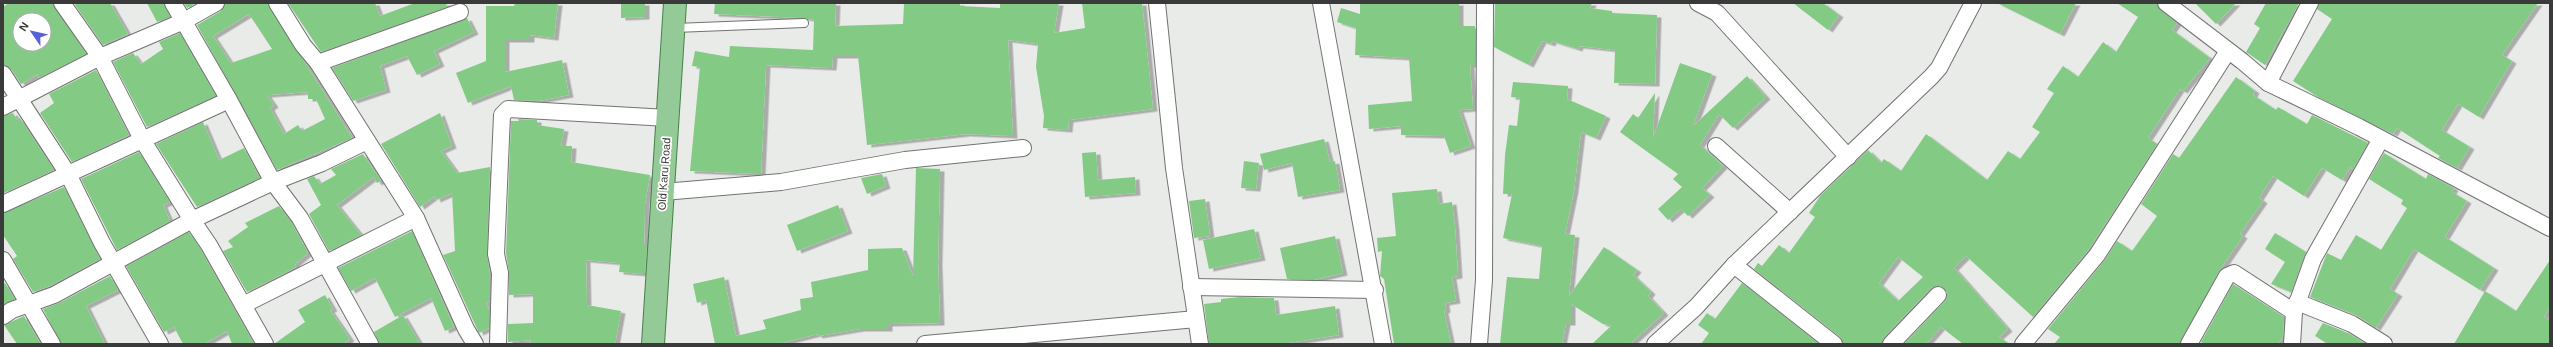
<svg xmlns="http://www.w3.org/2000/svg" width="2553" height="347" font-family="Arial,sans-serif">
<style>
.building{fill:#83cb84;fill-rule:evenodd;filter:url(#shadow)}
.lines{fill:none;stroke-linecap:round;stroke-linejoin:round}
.service-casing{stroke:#717371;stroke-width:10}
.minor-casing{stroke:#717371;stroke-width:18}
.primary-casing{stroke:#468049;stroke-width:24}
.service{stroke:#fff;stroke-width:8}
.minor{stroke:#fff;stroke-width:16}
.primary{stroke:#94ca97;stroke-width:22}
.labels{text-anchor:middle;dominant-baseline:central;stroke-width:3.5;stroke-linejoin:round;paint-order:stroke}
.street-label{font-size:11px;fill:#393a39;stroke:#fff}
</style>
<defs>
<filter id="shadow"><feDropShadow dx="4.5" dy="2.5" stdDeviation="0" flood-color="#0004"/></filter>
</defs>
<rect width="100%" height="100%" fill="#e8ebe8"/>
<g class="building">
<path d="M9,3H53L86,54L39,78L38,74L21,84L11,69L3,65V7ZM20,20H44V44H20Z"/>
<path d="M77,3H110L128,34L103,45L75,5Z"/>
<path d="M147,3H164L170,17L157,22Z"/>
<path d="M184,3H197L187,8Z"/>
<path d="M225,3H268L352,138L277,170L197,25L221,11ZM249,14L272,49L231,63L213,36ZM308,92V99H316L325,119L302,131L298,125L284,134L270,108L274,105L267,95Z"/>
<path d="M288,3H375L380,16L415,3H446L447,7L321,52Z"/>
<path d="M515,3H558L554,38L530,35V40H505V72L562,60L569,95L538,101L514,100L511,86L468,103L456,73L486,61V6H514Z"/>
<path d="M621,3H645V17L621,18Z"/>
<path d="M715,3H836L835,26L903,24L904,4L960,3V6L1000,8V3H1059L1054,33L1085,28L1082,3H1142L1153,109L1069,120L1068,130L1043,128L1044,116L1036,67L1038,44L1008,40L1013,136L966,134L867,145L858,56H833L832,68L766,65L761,174L690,171L700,67L692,66L695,51L729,57L730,46L813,50L814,20L804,18L714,14Z"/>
<path d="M1360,3H1459V26H1475V65H1470L1473,109L1459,110L1471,146L1450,153L1444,136L1401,135V126L1369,129L1368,105L1412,101L1409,58L1355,55L1356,28L1337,22L1341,8L1360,14Z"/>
<path d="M1495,3H1592L1590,8L1612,11V13L1657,15L1655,84L1614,83L1615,50L1579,46L1578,49L1552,41L1551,44L1542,41L1529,65L1494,47Z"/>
<path d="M1793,3H1823L1839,15L1828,30Z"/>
<path d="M1997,3H2076L2060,34Z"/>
<path d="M2117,3H2157L2160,10L2177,23L2172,30L2210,58L2183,91L2180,89L2148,138L2157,144L2089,249L2033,317L1966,256L1954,268L2008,329L1999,337L2009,344H1963L1941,327L1926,344H1904L1945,301L1947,292L1940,286L1931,288L1884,337L1882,344H1843L1840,337L1754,269L1758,263L1762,266L1779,245L1789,253L1815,217L1809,213L1820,196L1868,150L1881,163L1884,159L1901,171L1926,134L1987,180L2008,151L2020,159L2040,132L2032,127L2054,93L2047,89L2063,66L2078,77L2103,42L2116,52L2138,17ZM1898,257L1923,277L1898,301L1879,283Z"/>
<path d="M2195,3H2236L2216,24Z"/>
<path d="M2266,3H2299L2265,65L2246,52L2260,28L2254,24Z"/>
<path d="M2319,3H2538L2502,55L2512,61L2479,117L2458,104L2442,130L2470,147L2457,168L2438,158L2440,156L2397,128L2393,134L2318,97L2293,81L2332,19L2317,9Z"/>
<path d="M467,18L474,32L434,51L440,64L417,75L407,56L380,66L386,90L353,101L332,68Z"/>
<path d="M180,33L216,96L147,127L113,62L133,53L141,64L163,49L159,42Z"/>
<path d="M1680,63L1712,74L1693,126L1747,76L1766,97L1733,128L1719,114L1700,145L1723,166L1702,188L1710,195L1688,216L1681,209L1668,220L1658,209L1682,187L1673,179L1678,174L1620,132L1633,114L1638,118L1655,93L1653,138Z"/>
<path d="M96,70L129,135L72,162L40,113L54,103L49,94Z"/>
<path d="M2236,77L2255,91L2253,95L2276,110L2278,107L2307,124L2312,115L2368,143L2353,169L2350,167L2342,180L2322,168L2304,196L2273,176L2259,198L2263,201L2240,234L2243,236L2219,271L2180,344H2054L2060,337L2048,329L2104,261L2117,241L2132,251L2157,216L2141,204L2173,154L2179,158Z"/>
<path d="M1513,82L1568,86L1567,99L1606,116L1596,138L1581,132L1574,190L1565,234L1575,235L1569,296L1604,247L1637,270L1633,275L1651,292L1648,296L1664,313L1630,344H1592L1612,325L1603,324L1571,304V323H1566L1562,344H1500L1507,277L1539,279L1542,246L1503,238L1512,194H1503L1505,155L1509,125L1517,126L1520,98L1511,97Z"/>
<path d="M13,113L17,120L20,118L54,170L4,193L3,116Z"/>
<path d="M440,113L452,146L441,151L457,173L490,167L487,254L490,274V301L486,303L489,310V328L479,333L443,255L455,251L452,193L436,200L435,196L420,207L381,144Z"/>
<path d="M518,119L537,120V125L564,129L561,146H572L571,162L650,175L645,204L644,245H647L645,274L619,272L620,263L586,260L587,305L621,311L615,344H530L531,340L508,342V324L533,323V294L509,295V273L506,253L511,121H519Z"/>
<path d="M203,122L219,160L244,148L260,178L197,207L156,144Z"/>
<path d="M1324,139L1330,162L1335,161L1340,190L1298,197L1292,163L1264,170L1260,154Z"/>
<path d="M139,152L170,202L163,205L170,221L117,250L81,179Z"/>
<path d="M1096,152L1098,180L1135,177L1136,193L1085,197L1082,153Z"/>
<path d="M2384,153L2426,179L2428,174L2454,188L2452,192L2467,201L2445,237L2494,268L2480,290L2414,249L2390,289L2398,294L2376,328L2356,315L2310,297L2327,253L2341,260L2356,235L2381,250L2407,208L2401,204L2403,200L2369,179Z"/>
<path d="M363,154L381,181L377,183L374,177L337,205L361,235L329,251L309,214L321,205L307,179L314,176L320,184L336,175L331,169Z"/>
<path d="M1244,161L1259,163L1256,189L1241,188Z"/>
<path d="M916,168L940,169L938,263L940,323L888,324V329H860L818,336L817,334L778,344H715L706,300L697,303L693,284L724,277L736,336L766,329L763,320L801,310L800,299L813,297L811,282L868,270V249L902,248L913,276Z"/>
<path d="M882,174L886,186L867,194L861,178Z"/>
<path d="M64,187L100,259L50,286L33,292L13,259L17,256L3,235V213Z"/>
<path d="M1437,189L1439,204L1452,202L1455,228L1458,276L1452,277L1456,301L1445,303L1446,310L1444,311L1451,344H1394L1384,279L1380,276L1382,251L1378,252L1377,238L1396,236L1392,193Z"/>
<path d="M1205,199L1210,236L1194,238L1189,201Z"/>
<path d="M838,205L848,231L797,251L787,225Z"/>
<path d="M279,206L292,223L308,253L295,264L296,267L247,292L223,251L233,247L228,241L248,227L245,223Z"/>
<path d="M1254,229L1261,258L1209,269L1203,240Z"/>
<path d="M412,231L454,327L445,331L431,298L395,317L375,278L351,291L338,268Z"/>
<path d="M189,232L201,250L254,344H232L227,331L204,344H183L174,327L164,332L126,266Z"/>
<path d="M2275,233L2306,252L2291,292L2271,284L2285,262L2265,249Z"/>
<path d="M1335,236L1343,273L1314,280L1287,279L1280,248Z"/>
<path d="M2550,260V308L2544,317L2550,320V344H2454L2485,291L2516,311Z"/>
<path d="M110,276L118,290L86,306L105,344H61L43,309L59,303Z"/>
<path d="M5,283L15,299L3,305V284Z"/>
<path d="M1742,283L1819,344H1701L1709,333L1698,325L1707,313L1715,319Z"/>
<path d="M2233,284L2284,317L2283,336L2278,344H2204L2201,342Z"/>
<path d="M325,295L333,309L330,310L350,339L343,344H274L305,322L298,310Z"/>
<path d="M1240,297L1274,298L1276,315L1335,306L1339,335L1282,344H1209L1204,304L1221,302V299Z"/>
<path d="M403,315L420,344H379L374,332Z"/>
<path d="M24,316L41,344H17L4,325Z"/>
<path d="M2323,323L2348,333L2366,344H2328L2315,336Z"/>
</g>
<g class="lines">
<g class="service-casing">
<path id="service" d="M675,28L804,23"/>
</g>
<g class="minor-casing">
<g id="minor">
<path d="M62,3L100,57L143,141L192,220L209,245L265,344"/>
<path d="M173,3L229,100L273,182L300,218L370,344"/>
<path d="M277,3L303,45L318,63L416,218L466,329L475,344"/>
<path d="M1157,3L1174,168L1200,344"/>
<path d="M1321,3L1383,344"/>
<path d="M1698,3L1717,13L1848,157"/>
<path d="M2166,3L2242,61L2268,83L2359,127L2550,228"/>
<path d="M318,63L460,12"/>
<path d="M3,74L68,174L102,243L160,344"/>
<path d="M2268,83L2310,3"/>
<path d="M3,107L100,57L184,21L216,3"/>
<path d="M1716,146L1790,212"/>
<path d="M663,192L781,182L905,160L1023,148"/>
<path d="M3,204L229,100"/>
<path d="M3,260L52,344"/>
<path d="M1734,265L1834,344"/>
<path d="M1191,287L1375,290"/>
<path d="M2297,302L2352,324L2384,344"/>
<path d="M243,305L416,218"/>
<path d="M3,316L12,310L54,295L192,220L273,182L322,163L367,141"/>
<path d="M498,344L500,273L496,254L502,115L508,109L668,118"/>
<path d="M925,344L1196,319"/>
<path d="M1479,344L1484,280L1485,3"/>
<path d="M1655,344L1696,307L1734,265L1931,77L1939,68L1973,3"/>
<path d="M1891,344L1938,295"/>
<path d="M2023,344L2097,255L2228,51"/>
<path d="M2189,344L2227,276L2234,273L2294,312"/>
<path d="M2292,344L2294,312L2313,259L2381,139"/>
</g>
</g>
<g class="primary-casing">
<path id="primary" d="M653,344L675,3"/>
</g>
<use href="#service" class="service"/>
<use href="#minor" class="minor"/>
<use href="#primary" class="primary"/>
</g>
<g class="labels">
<g class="street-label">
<text transform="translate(664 174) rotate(-86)">Old Karu Road</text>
</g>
</g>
<rect width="2553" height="347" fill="none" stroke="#393a39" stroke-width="8"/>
<g transform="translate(32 32) rotate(304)"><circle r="19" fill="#ffffff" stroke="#b0b0b0"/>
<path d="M0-3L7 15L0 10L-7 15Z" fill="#5961d8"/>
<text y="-6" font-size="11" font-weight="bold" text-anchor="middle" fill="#393a39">N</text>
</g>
</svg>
